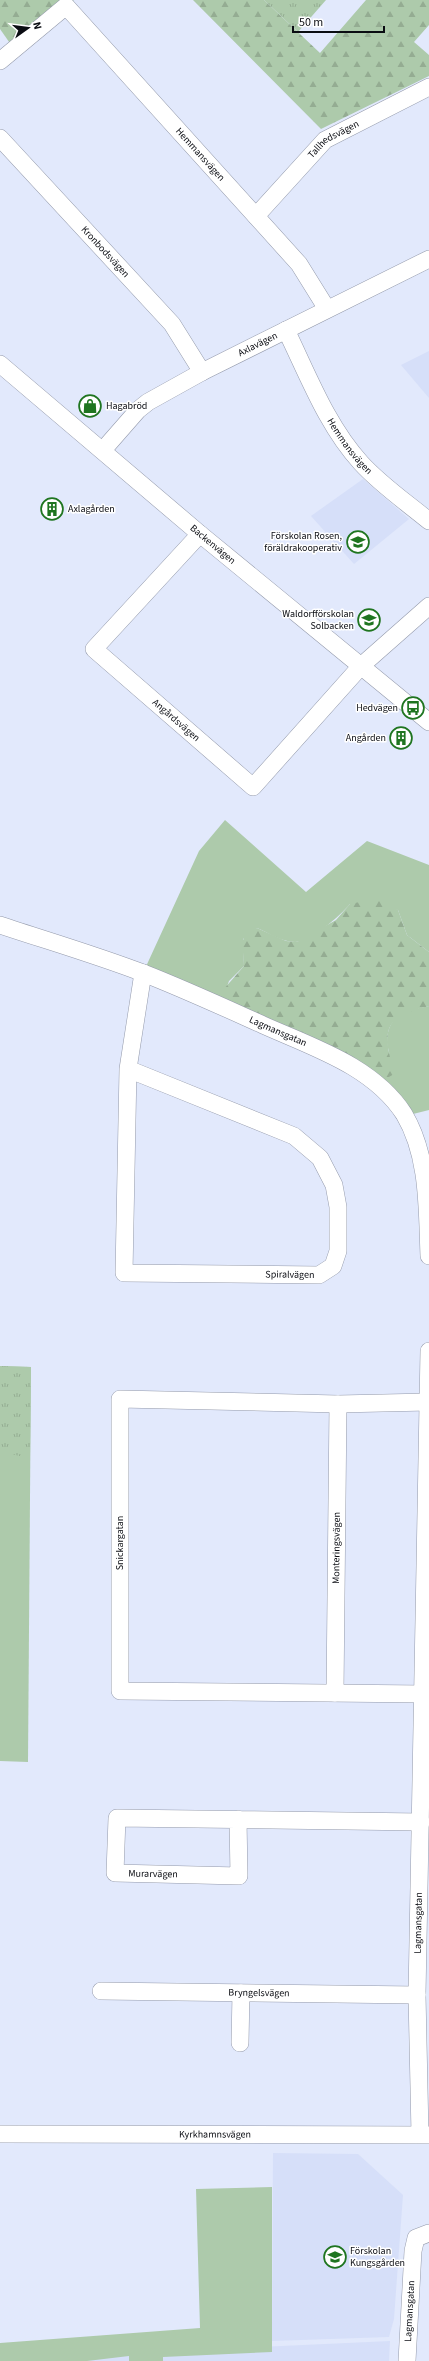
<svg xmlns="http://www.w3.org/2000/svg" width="429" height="2361" font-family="'Source Sans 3',sans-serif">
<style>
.built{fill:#d6dff9}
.grass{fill:#adcaab}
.forest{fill:url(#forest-firs)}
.park{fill:url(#park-tufts)}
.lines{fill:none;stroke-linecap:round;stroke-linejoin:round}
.minor-casing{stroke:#949aab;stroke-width:18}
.minor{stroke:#fff;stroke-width:17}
.labels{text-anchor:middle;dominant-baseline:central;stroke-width:3;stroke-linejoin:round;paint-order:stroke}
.street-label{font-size:10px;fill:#0a0c12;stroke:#fff}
.poi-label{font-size:10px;fill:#0a0c12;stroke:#fff;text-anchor:end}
</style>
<defs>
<pattern id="forest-firs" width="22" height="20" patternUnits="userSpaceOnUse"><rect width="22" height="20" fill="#adcaab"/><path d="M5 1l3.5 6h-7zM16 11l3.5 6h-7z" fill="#94ac92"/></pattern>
<pattern id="park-tufts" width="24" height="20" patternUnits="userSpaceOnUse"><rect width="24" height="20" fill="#adcaab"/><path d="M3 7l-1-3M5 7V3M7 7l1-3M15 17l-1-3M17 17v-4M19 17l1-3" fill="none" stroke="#94ac92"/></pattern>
</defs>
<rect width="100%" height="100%" fill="#e2e9fc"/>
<g class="built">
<path d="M429,351V398L401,365Z"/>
<path d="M363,479L409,519L354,564L311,516Z"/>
<path d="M273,2153L358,2154L403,2195L394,2319L389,2337L272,2341Z"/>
<path d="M390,2341L389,2361H62L213,2349Z"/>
</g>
<g class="grass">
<path d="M225,820L306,892L367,841L429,865V952L407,935L398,910L350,904C340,916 310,942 295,942C282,942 269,933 257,928L243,939L244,966L229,981L220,1006L143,973L199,851Z"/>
<path d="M429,1006V1110L405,1116L377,1084C380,1076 389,1064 389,1055C390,1051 387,1047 387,1043C387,1014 406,1011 429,1006Z"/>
<path d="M0,1366L31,1367L28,1762L0,1761Z"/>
<path d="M272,2187V2352L163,2357V2361H129V2356L87,2361H0V2343L200,2328L196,2189Z"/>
</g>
<g class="forest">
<path d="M0,0H74L14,49L0,29Z"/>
<path d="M193,0H264L320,53L366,0H429V25L414,42L429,55V76L321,129Z"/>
<path d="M378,898L398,910L407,935L429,952V1006C381,1018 383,1030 394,1074L377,1084L220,1006L223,990L244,966C244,948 236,935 257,928L286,941L297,942L336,920L350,904Z"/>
</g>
<g class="park">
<path d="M264,0H326L298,32Z"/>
<path d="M0,1366L31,1367L30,1458L0,1452Z"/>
</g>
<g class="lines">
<g class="minor-casing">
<g id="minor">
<path id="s1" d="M0,61L66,6L299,264L327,309"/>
<path id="s2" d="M0,138L172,324L202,372"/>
<path id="s3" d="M256,216L325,140L429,87"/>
<path id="s4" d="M286,330C308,375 327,426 361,463C381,485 406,502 429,521"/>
<path id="s5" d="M0,364L200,534L429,722"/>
<path id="s6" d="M103,450L138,410L148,402L202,372L429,259"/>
<path id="s7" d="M200,534L94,649L253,787L361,666L429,606"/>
<path id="s8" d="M0,925C48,941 96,955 143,973C184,989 223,1007 263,1025C312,1047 373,1066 404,1114C429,1156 427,1208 429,1256"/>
<path id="s9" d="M128,1069L124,1273L319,1275L333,1266L338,1251V1207L334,1185L320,1158L294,1136L128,1069L143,973"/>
<path id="s10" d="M335,1693L338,1404"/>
<path d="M424,1694L120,1691V1399L338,1404L428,1402"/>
<path d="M238,1819L239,1876L115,1873L117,1818L421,1822"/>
<path id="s11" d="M101,1991L417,1995"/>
<path d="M240,2043L241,1993"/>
<path id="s12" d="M0,2134L429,2135"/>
<path id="s13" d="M420,2134L417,1995L429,1351"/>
<path id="s14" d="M407,2361L413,2251L416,2238L429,2233"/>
</g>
</g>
<use href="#minor" class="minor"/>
</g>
<defs>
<g id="shop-ring" transform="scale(1.15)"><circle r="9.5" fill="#fff" stroke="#1f7520" stroke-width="1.5"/><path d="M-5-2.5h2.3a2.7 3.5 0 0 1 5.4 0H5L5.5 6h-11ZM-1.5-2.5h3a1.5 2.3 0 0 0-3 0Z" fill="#1f7520"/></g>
<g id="building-ring" transform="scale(1.15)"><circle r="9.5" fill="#fff" stroke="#1f7520" stroke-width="1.5"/><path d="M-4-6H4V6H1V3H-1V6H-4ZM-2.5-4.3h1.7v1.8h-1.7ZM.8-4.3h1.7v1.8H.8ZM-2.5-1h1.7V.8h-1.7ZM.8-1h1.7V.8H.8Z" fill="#1f7520"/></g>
<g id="school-ring" transform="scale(1.15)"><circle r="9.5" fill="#fff" stroke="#1f7520" stroke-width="1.5"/><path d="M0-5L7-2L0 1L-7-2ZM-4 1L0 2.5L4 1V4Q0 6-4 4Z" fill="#1f7520"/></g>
<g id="bus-ring" transform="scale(1.15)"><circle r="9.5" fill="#fff" stroke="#1f7520" stroke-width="1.5"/><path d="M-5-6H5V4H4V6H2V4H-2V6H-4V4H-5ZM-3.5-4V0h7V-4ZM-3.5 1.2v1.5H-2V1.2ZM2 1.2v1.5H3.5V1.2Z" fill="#1f7520"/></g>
</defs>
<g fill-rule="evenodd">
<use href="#shop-ring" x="90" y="406"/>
<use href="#building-ring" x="52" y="509"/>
<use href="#school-ring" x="358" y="542"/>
<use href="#school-ring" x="369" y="620"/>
<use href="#bus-ring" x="413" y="708"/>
<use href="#building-ring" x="401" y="738"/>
<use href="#school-ring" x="335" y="2257"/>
</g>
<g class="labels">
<g class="street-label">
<text stroke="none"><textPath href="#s3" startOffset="110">Tallhedsvägen</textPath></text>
<text stroke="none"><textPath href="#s1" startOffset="286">Hemmansvägen</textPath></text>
<text stroke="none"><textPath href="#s2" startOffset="155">Kronbodsvägen</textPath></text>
<text stroke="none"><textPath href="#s6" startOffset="190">Axlavägen</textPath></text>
<text stroke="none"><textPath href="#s4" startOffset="133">Hemmansvägen</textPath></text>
<text stroke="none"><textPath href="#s5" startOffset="279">Backenvägen</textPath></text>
<text stroke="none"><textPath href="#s7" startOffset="265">Angårdsvägen</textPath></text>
<text stroke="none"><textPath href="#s8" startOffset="298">Lagmansgatan</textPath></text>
<text stroke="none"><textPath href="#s9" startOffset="370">Spiralvägen</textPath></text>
<text transform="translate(120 1543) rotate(-90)">Snickargatan</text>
<text stroke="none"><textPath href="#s10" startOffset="145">Monteringsvägen</textPath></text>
<text transform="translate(153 1874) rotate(1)">Murarvägen</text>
<text stroke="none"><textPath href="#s13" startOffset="211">Lagmansgatan</textPath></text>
<text stroke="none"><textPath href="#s11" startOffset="158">Bryngelsvägen</textPath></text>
<text stroke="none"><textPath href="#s12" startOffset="215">Kyrkhamnsvägen</textPath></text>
<text stroke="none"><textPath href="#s14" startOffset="50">Lagmansgatan</textPath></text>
</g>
<g class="poi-label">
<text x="106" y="406" text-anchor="start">Hagabröd</text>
<text x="68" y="509" text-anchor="start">Axlagården</text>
<text x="342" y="536">Förskolan Rosen,<tspan x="342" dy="12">föräldrakooperativ</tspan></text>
<text x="354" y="614">Waldorfförskolan<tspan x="354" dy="12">Solbacken</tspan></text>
<text x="398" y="708">Hedvägen</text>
<text x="386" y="738">Angården</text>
<text x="350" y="2251" text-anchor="start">Förskolan<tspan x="350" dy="12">Kungsgården</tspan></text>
</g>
</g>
<g transform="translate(28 28) rotate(76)" stroke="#ffffff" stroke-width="3" paint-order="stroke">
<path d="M0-3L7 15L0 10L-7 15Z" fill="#0a0c12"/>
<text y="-6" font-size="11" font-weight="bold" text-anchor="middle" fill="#0a0c12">N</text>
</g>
<path d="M293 26v6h91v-6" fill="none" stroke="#0a0c12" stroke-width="2"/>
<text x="299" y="26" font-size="12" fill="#0a0c12" stroke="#ffffff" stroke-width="3" paint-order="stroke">50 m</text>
</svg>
